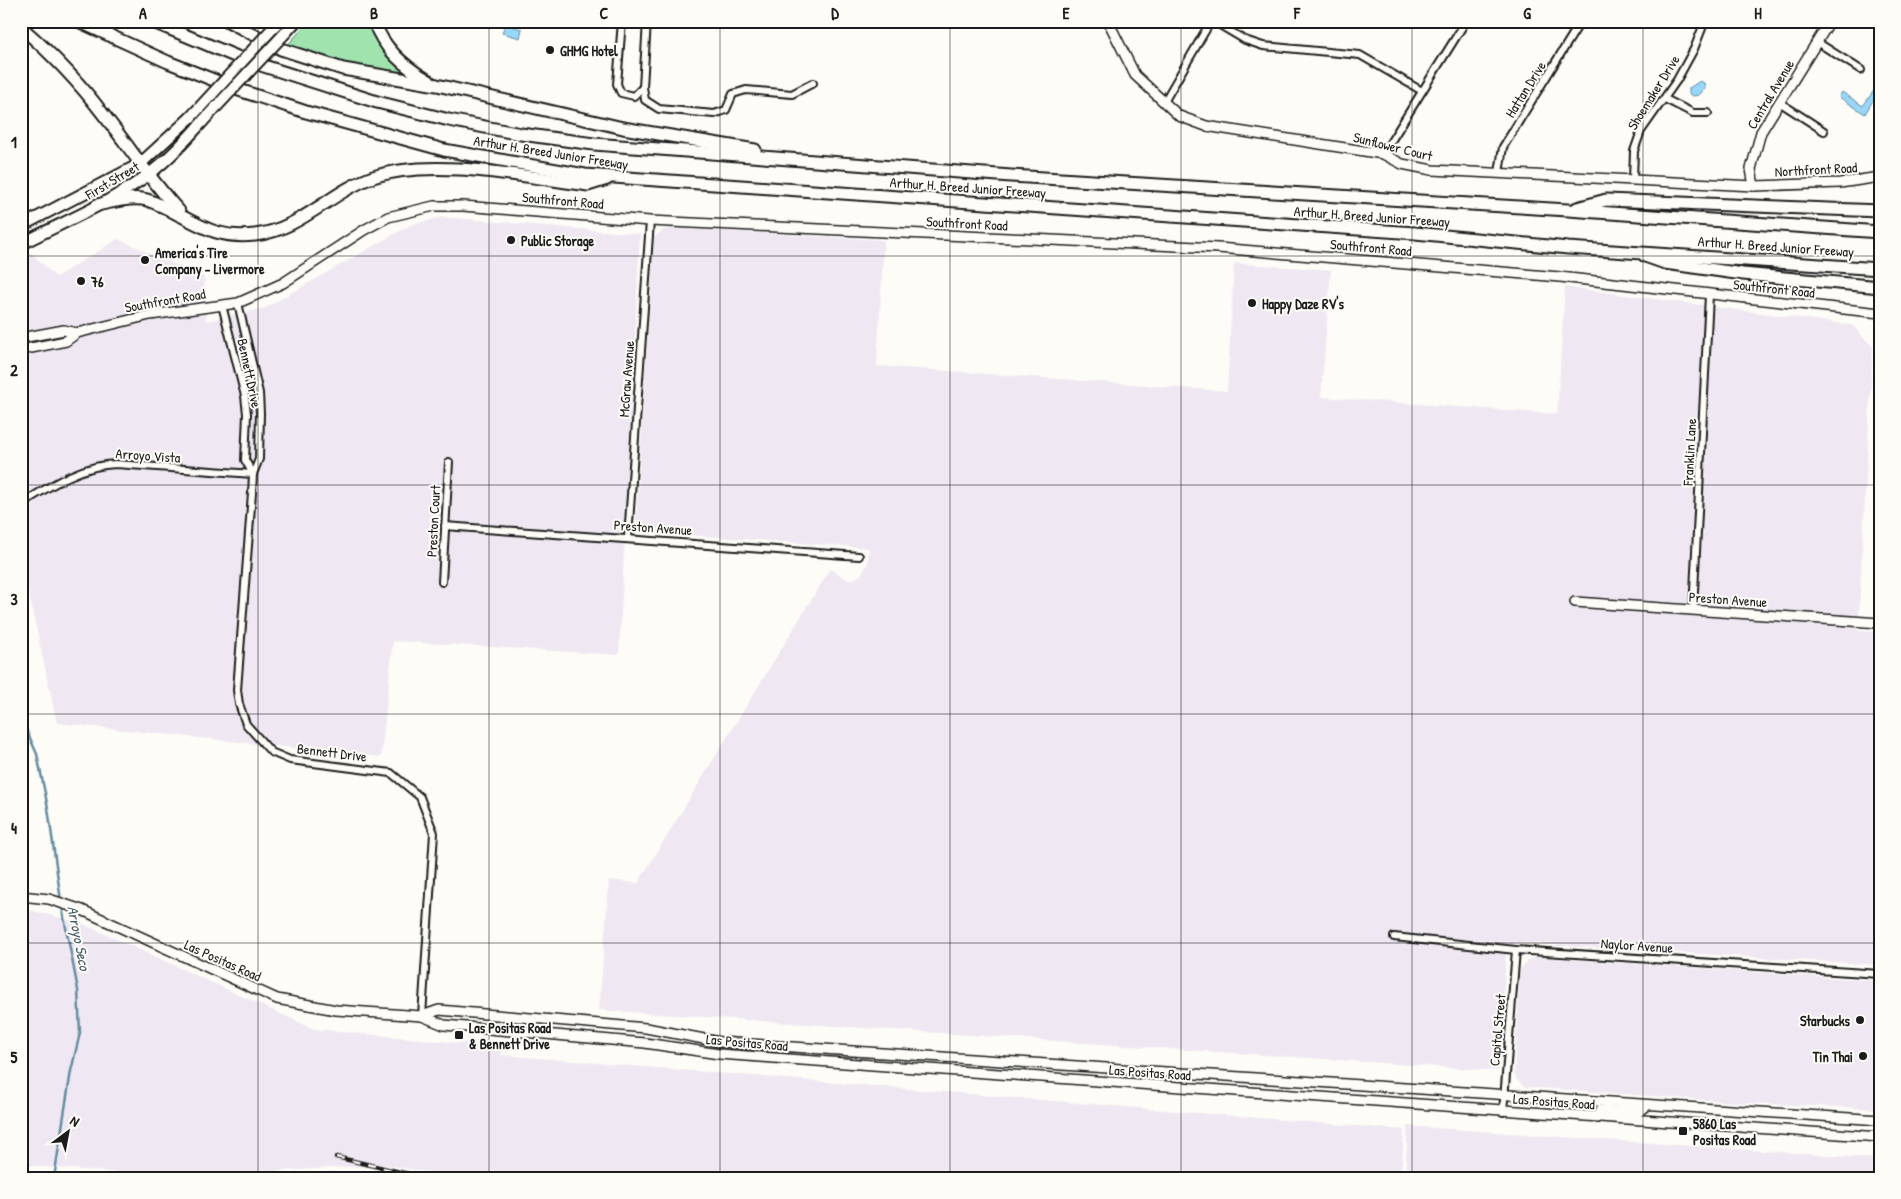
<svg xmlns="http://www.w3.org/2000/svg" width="1901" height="1199" font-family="'Patrick Hand',sans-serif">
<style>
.built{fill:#efe8f2}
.green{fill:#a0e3ae;stroke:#5e8065}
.water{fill:#98d6fa;stroke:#668ca1}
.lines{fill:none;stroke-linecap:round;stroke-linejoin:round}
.stream{stroke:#668ca1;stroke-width:2.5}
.street-casing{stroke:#1c1c1c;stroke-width:10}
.secondary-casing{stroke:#1c1c1c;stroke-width:12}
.primary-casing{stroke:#1c1c1c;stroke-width:14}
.highway-casing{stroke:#1c1c1c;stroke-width:15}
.street{stroke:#fdfcf7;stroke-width:6}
.secondary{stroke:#fdfcf7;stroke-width:9}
.primary{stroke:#fdfcf7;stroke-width:10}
.highway{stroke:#fdfcf7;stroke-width:11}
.rail-casing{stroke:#1c1c1c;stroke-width:4.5}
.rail{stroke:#fdfcf7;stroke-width:2.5;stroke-dasharray:8;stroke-linecap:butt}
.primary-bridge-casing{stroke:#1c1c1c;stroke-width:14;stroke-linecap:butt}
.primary-bridge{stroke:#fdfcf7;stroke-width:10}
.grid{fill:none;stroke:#1c1c1c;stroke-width:1;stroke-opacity:0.55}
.poi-dot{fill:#1c1c1c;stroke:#fdfcf7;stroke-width:2}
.labels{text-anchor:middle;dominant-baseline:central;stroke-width:4;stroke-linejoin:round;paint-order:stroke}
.poi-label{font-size:14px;font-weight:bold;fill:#1c1c1c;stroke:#fdfcf7;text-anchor:start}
.street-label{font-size:14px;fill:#1c1c1c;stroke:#fdfcf7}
.water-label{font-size:15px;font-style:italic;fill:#475d6a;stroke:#fdfcf7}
.neatline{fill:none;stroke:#1c1c1c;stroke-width:2}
.grid-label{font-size:16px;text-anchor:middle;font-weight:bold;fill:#1c1c1c}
</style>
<rect width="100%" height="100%" fill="#fdfcf7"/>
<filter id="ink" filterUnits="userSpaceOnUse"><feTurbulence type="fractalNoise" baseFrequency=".02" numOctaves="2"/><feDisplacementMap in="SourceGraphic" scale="10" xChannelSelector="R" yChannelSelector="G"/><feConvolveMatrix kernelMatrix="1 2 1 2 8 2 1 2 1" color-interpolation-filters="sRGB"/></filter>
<g filter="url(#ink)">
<g class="built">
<path d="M442,217L640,234L619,655L393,641L381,757L57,723L22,563L21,257L30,252L56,277L118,239L204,277L206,321L265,308L410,225Z"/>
<path d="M670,228L884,240L877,366L1227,391L1234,263L1331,270L1321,397L1557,414L1565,287L1852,325L1873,347L1858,631L1880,632V965L1516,943L1508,948L1506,954L1498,1071L599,1010L609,880L638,883L830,569L847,579H854L861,575L868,563L869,548L645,532L639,527L636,518L654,237L665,229Z"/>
<path d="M21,908L81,923L314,1029L501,1047V1055L1404,1130L1401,1178H542L496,1174V1178H460L386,1165L172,1177L21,1165Z"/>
<path d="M1540,957L1880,981V1109L1748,1103L1525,1087L1517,1080L1514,1074L1520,970L1529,959Z"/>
<path d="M1408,1126L1880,1159V1178H1405Z"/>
</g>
<path class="green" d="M309,21H367L369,27L394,63L427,81L352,65L286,47Z"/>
<g class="water">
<path d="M505,24L522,29L520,38L502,33Z"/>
<path d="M1700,81L1704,83L1705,89L1699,95L1693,96L1689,94V88Z"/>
<path d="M1875,89L1878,92L1865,114L1839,97L1842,92L1863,106Z"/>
</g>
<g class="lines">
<g class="stream">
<path d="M21,704L25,727L37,754L48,808L61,901"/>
<path d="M54,1178L71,1071L80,1033L78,990L62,907"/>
</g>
<g class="street-casing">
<g id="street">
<path d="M622,21L617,84L621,93L634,96L643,87L647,21"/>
<path d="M1213,21L1245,40L1263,46L1360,55L1422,91"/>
<path d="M1817,42L1861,70"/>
<path d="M643,87L645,100L659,109L714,114L726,110L733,94L746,90L792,94L813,83"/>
<path d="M1665,99L1693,113H1708"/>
<path d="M1164,102L1211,21"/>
<path d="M1779,102L1824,131"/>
<path d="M1383,154L1466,21"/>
<path d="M1499,173L1503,147L1581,21"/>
<path d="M1633,179L1634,151L1641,131L1677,80L1694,49L1705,21"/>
<path d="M238,303L259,393L260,413L259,459L253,474L252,493L237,690L239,704L246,724L271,752L290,760L391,773L420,797L434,833L422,1016"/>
<path d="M222,305L245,396L247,414L245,460L253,474"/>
<path d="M21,504C50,486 81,465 116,464L253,474"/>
<path d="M445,526L859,556"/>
<path d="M628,538L650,221"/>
<path d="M442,582L449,462"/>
<path d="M1693,611L1709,295"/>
<path d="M1394,937L1516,950L1880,974"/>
<path d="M1503,1112L1516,950"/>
</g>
</g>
<g class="secondary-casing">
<g id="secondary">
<path d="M1108,21L1135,75L1179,116L1206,126L1383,154L1402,164L1432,170L1754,186L1840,183L1880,177"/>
<path d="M1754,186L1751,169L1761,132L1830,21"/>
<path d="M21,338L64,330L77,333"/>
<path d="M21,350L66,341L77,333L150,315L238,303L283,283L364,230L388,217L434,206H463L650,221L1218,248L1560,277L1880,313"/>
<path d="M1575,602L1880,623"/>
<path d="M21,896L49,899L82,910L277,999L336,1010L422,1016L444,1025L645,1043L719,1054L1880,1137"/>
<path d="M422,1016L439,1010L646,1028L720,1042L1880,1120"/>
<path d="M1597,1118L1600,1110L1638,1112L1648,1105"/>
</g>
</g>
<g class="primary-casing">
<g id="primary">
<path d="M287,31L296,21"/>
<path d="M21,226L140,164L190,118"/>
<path d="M21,244C63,222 111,203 149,174C169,159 186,140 203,121"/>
</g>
</g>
<g class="highway-casing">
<g id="highway">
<path d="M78,21L168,62L239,90L306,112L444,150L585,175L1415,233L1568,248L1880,269"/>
<path d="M151,21L242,59L377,102L449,120L521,134L594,144L1011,176L1568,210L1880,232"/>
<path d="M228,21L281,49L343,69L437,85L623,128L755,150"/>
<path d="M374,21C383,49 405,67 429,81"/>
<path d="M21,27C52,54 79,82 103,114C129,146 151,181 179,211"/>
<path d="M97,205C112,202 127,197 142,199C151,200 162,206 170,210C201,226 218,239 255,235C300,230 332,191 373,177C432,157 526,177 588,185L607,179"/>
<path d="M1577,208L1606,200L1880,211"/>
<path d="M1645,256L1665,263L1743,274L1880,287"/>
</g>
</g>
<use href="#street" class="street"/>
<use href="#secondary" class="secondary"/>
<use href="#primary" class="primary"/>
<use href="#highway" class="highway"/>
<g class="rail-casing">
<g id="rail">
<path d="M336,1157L426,1178"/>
<path d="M21,1176L36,1178"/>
<path d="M286,1178L333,1175L393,1178"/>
</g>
</g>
<use href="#rail" class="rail"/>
<g class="primary-bridge-casing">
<g id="primary-bridge">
<path d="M190,118L273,28"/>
<path d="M203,121L287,31"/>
</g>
</g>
<use href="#primary-bridge" class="primary-bridge"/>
</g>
</g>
<path class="grid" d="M258,21V1178M489,21V1178M720,21V1178M950,21V1178M1181,21V1178M1412,21V1178M1643,21V1178M21,256H1880M21,485H1880M21,714H1880M21,943H1880"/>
<g class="poi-dot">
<circle cx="550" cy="50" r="5"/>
<circle cx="511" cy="240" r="5"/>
<circle cx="145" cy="260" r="5"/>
<circle cx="81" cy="281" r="5"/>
<circle cx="1252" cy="303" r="5"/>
<circle cx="1860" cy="1020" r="5"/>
<rect x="454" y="1030" width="10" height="10" rx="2.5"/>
<circle cx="1863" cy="1056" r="5"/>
<rect x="1678" y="1126" width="10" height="10" rx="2.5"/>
</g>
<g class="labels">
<g class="poi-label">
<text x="560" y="50">GHMG Hotel</text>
<text x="521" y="240">Public Storage</text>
<text x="155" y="252">America's Tire<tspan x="155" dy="16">Company - Livermore</tspan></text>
<text x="91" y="281">76</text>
<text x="1262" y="303">Happy Daze RV's</text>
<text x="1850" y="1020" text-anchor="end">Starbucks</text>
<text x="469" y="1027">Las Positas Road<tspan x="469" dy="16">&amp; Bennett Drive</tspan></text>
<text x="1853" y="1056" text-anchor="end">Tin Thai</text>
<text x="1693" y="1123">5860 Las<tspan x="1693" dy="16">Positas Road</tspan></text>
</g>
<g class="street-label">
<text transform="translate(1525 89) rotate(-58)">Hattan Drive</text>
<text transform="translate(1653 92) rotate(-58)">Shoemaker Drive</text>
<text transform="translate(1770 94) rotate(-59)">Central Avenue</text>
<text transform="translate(1393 146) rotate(14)">Sunflower Court</text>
<text transform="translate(551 152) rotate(9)">Arthur H. Breed Junior Freeway</text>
<text transform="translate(1816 169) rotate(-3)">Northfront Road</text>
<text transform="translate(112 180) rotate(-31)">First Street</text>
<text transform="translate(968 187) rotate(4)">Arthur H. Breed Junior Freeway</text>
<text transform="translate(563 200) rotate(5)">Southfront Road</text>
<text transform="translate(1372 216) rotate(4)">Arthur H. Breed Junior Freeway</text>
<text transform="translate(967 223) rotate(3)">Southfront Road</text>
<text transform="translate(1776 246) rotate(4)">Arthur H. Breed Junior Freeway</text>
<text transform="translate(1371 247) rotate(5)">Southfront Road</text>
<text transform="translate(1774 288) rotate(6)">Southfront Road</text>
<text transform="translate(165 300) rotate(-10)">Southfront Road</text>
<text transform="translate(250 373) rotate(78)">Bennett Drive</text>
<text transform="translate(626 379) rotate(-86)">McGraw Avenue</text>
<text transform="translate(1689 452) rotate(-87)">Franklin Lane</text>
<text transform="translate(148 455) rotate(4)">Arroyo Vista</text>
<text transform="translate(433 521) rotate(-87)">Preston Court</text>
<text transform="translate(653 527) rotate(4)">Preston Avenue</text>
<text transform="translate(1728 599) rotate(4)">Preston Avenue</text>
<text transform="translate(332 752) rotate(7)">Bennett Drive</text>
<text transform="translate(1637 945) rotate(4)">Naylor Avenue</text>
<text transform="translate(223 960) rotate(24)">Las Positas Road</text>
<text transform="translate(1497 1030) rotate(-85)">Capitol Street</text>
<text transform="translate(747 1042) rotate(5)">Las Positas Road</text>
<text transform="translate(1150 1072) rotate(4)">Las Positas Road</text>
<text transform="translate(1554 1101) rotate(4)">Las Positas Road</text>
</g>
<g class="water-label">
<text transform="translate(79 938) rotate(79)">Arroyo Seco</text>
</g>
</g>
<rect width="1901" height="1199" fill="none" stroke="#fdfcf7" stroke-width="55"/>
<g transform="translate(68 1132) rotate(32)" stroke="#fdfcf7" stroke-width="4" paint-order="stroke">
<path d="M0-4L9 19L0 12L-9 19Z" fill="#1c1c1c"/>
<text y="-8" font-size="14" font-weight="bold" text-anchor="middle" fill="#1c1c1c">N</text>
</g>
<rect x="28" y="28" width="1846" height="1144" class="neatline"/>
<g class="grid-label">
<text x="143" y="19">A</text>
<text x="374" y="19">B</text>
<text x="604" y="19">C</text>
<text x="835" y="19">D</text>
<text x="1066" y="19">E</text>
<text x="1297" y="19">F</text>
<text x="1527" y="19">G</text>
<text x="1758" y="19">H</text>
<text x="14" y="148">1</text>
<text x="14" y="376">2</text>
<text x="14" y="605">3</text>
<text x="14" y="834">4</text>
<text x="14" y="1063">5</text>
</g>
</svg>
